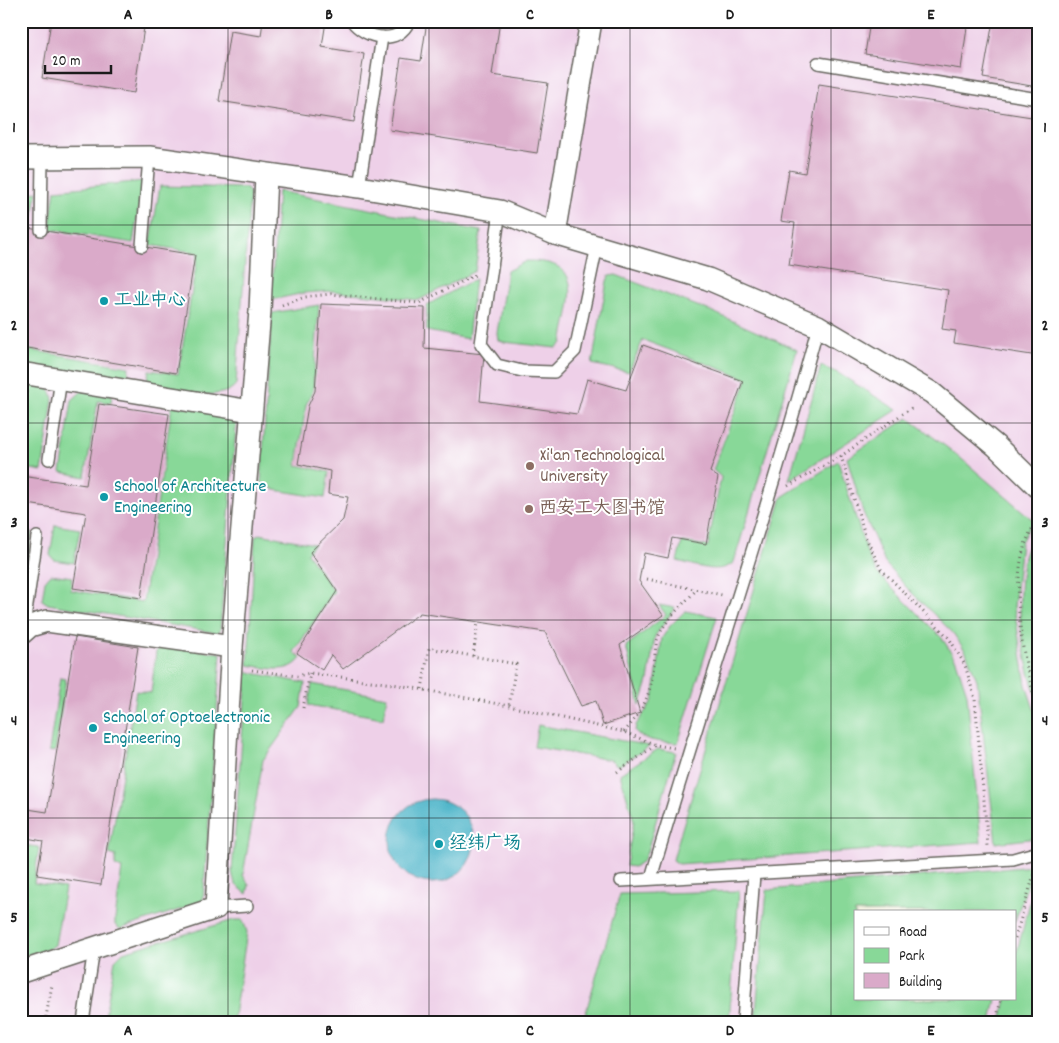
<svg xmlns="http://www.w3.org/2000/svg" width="1059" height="1043" font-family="Dekko,'LXGW WenKai TC',sans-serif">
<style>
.built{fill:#eed0e8;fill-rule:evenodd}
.green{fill:#88d898;stroke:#527a5a}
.water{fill:#4ab3c8;stroke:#336872}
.building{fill:#daaac9}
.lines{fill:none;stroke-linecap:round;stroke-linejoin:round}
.service-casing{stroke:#67665f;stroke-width:14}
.minor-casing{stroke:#67665f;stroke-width:24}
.path{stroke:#67665f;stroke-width:3;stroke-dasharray:1 4;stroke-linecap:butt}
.service{stroke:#fff;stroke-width:11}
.minor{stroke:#fff;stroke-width:21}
.grid{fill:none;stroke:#1c1c1c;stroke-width:1;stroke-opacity:0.55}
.culture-dot{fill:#0f9aa8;stroke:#fff;stroke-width:2}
.education-dot{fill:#8d6e63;stroke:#fff;stroke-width:2}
.labels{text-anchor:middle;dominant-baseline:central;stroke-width:4;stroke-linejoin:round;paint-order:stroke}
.culture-label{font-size:18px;fill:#0d838f;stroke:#fff;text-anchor:start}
.education-label{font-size:18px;fill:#785e54;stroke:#fff;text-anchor:start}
.neatline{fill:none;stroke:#1c1c1c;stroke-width:2}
.grid-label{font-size:16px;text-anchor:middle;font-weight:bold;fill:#1c1c1c}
</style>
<rect width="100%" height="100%" fill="#fff"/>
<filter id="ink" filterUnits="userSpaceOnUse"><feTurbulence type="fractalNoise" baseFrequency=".02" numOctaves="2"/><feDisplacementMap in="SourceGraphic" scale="10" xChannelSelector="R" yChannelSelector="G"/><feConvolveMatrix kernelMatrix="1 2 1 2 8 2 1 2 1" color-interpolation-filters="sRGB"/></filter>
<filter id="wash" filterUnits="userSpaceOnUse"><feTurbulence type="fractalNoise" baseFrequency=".0096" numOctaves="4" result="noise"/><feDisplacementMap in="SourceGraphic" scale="20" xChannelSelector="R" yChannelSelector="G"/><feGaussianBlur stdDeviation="1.12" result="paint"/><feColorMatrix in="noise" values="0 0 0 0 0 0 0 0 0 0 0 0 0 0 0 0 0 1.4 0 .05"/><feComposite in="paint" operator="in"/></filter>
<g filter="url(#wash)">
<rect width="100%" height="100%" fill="#f2efdc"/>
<path class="built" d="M21,21H1038V1022H21ZM855,912H1015V999H855Z"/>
<g class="green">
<path d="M143,181L133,243L49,229L55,190Z"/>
<path d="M160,186L246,188L250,193L236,384C224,404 166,390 146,387L149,370L178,374L198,253L150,245Z"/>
<path d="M278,191L481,231L475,271L419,300L331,291L304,293L271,300Z"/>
<path d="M37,192L32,227L21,225V195Z"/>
<path d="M526,261C589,260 569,301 562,343L556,348L504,342L498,340L497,333L507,271Z"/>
<path d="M616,275L713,312L797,350L734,562C720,576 695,565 677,561L682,542L708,546L721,477L713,470L747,379L643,340L629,372L592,364L607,281L609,276Z"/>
<path d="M475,279L468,339L427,331V305Z"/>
<path d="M319,305L313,391L306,405L297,465L329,472L325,498L275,490L261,482L272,313Z"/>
<path d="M30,350L129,367L127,386L27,369Z"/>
<path d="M821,366L838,373L897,410L789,480Z"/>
<path d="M30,381C44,384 51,385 53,400L42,471L21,467V444Z"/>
<path d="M82,391L112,394L111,403L98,401L85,477L61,472L72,400Z"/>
<path d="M172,405L237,415L220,631L217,633L48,604L42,600L45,581L51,574L72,577L71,590L143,602Z"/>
<path d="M908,418L957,455L1033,520L1021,542L1014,607L1026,685L1038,721L1037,838L996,843L977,680L966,652L953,633L908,589L885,563L863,512L847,458Z"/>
<path d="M838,461L868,556L877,573L942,638L956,660L967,694L981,842L679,864L673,860L675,852L782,497Z"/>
<path d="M55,525L80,529L74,563L54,560L50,555Z"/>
<path d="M1037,525H1038V700C1021,657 1015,602 1024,557C1027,546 1033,535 1037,525Z"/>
<path d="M21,530L32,532L21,604Z"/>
<path d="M259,534L314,544L307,553L334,591L294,652L301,658C289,675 267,668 248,665L255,537Z"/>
<path d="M659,605L675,608L655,636L648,681L640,706L626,646L666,615Z"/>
<path d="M685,611L717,617L678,743C664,742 644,742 635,731L636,725L653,700L662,638L670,626Z"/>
<path d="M161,646L221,653L203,902L120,929L115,925V919L122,868L115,866L116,856L109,854L136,691L151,693L156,652Z"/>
<path d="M247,672L305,683L301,707L263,760L243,875L249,885L247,894L235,884L232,872Z"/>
<path d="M60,678L66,679L55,752L49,751Z"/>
<path d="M312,684L387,697L383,718L308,705Z"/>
<path d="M538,725L650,746L618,766L611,760L534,747Z"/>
<path d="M658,749L676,752L647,852L643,861L634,867L626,866L634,821L620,774Z"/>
<path d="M21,845L39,847L34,883L65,888L55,945L49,949L21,957Z"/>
<path d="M1034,866L1015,921V912H855V999H996L991,1022H755L767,890Z"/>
<path d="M1038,872V1022H1001L1006,999H1015V959Z"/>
<path d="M739,891L729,1022H583L620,894Z"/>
<path d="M234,920H243L247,932L233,1022H104L115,960L123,952Z"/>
</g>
<circle class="water" cx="432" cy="841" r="42"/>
<g id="blocks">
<g class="building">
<path d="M51,21H145L134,93L42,78Z"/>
<path d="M263,21H326L322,47L364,54L354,122L219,101L230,31L261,36Z"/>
<path d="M427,21H500L492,75L548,83L537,153L390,130L401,58L421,61Z"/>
<path d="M870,21H968L961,69L865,54Z"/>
<path d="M993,21H1038V87L983,78Z"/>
<path d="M819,84L1038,118V356L954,343L956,331L942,329L948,290L789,265L795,223L781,221L789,170L805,173Z"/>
<path d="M21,227L195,255L176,373L21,347Z"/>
<path d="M321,304L425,308L424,348L484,354L480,401L577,414L587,379L626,390L643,345L743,381L710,472L718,477L706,544L672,538L668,558L644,553L639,581L663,615L620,645L640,713L603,725L596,701L581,706L545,632L420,613L343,669L331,655L322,670L297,653L337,591L310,552L343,520L348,497L328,494L330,471L298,464L308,406L315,391Z"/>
<path d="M21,390L27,391L22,423H21Z"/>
<path d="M99,404L169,414L141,598L73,588L86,513L21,503V476L86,485Z"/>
<path d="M75,637L138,647L101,885L37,875L43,841L21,837V808L47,812Z"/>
</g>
</g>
</g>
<g filter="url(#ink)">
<use href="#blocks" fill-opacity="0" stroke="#67665f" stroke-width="1"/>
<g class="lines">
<g class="service-casing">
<g id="service">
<path d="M352,21C365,39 399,46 409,21"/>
<path d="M818,63L1038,99"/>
<path d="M359,187L382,37"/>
<path d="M500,211L481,344L497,365L522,371L554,372L575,351L597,246"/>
<path d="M41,230L42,157"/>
<path d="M142,246L149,157"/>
<path d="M49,459L61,379"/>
<path d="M23,632L37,537"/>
<path d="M651,878C705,694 768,511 818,326"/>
<path d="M621,881L1013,859L1038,852"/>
<path d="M216,908L247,906"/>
<path d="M83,1022L94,949"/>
<path d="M743,1022L754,874"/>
</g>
</g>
<g class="minor-casing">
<g id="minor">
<path d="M21,158L149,157L359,187L500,211L555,234L708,279L818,326L932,393L996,446L1038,487"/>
<path d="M555,234L591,21"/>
<path d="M21,373L251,411"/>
<path d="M21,634L30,626L47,621L232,647"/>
<path d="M21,972L216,908L232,647L260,311L266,175"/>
</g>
</g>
<g class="path">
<path d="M282,305L305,297L331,294L419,303L475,275"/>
<path d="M841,456L866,538L881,569L949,638L965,665L975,699L988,846"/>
<path d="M788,486L841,456L914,406"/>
<path d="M1038,521C1004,559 1021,662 1038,706"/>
<path d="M647,579L722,595"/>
<path d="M473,656L478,622"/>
<path d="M252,670L297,676L310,673L393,684L509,706L624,732L656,745L674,748"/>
<path d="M422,689L429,648L516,664L509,706"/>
<path d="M303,708L310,673"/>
<path d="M624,732C644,710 651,694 654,664C655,656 655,648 657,641C662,622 684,604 697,589"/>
<path d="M617,772L656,745"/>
<path d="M1015,938L1035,871"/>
<path d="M45,1022L52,985"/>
<path d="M996,1022L1001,999"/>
</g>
<use href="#service" class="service"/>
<use href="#minor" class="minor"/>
</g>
</g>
<path class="grid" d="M228,21V1022M429,21V1022M630,21V1022M831,21V1022M21,225H1038M21,423H1038M21,620H1038M21,818H1038"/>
<g class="culture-dot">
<circle cx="104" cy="301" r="5"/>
<circle cx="104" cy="497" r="5"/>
<circle cx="93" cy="728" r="5"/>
<circle cx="439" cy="844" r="5"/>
</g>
<g class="education-dot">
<circle cx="530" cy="466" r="5"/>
<circle cx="529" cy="509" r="5"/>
</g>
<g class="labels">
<g class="culture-label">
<text x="114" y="301">工业中心</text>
<text x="114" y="487">School of Architecture<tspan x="114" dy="21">Engineering</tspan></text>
<text x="103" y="718">School of Optoelectronic<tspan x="103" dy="21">Engineering</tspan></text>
<text x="449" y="844">经纬广场</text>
</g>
<g class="education-label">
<text x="540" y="456">Xi'an Technological<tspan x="540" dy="21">University</tspan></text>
<text x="539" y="509">西安工大图书馆</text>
</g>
</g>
<rect width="1059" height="1043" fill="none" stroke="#fff" stroke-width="55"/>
<rect x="854" y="910" width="162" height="90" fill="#ffffff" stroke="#a4a4a4"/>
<rect x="864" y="927" width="25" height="8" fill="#ffffff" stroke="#a4a4a4"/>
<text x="899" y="936" font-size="15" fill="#1c1c1c">Road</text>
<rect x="864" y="948" width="25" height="15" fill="#88d898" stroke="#a4a4a4"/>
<text x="899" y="960" font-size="15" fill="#1c1c1c">Park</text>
<rect x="864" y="973" width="25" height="15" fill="#daaac9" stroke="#a4a4a4"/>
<text x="899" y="986" font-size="15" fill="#1c1c1c">Building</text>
<path d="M45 65v8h66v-8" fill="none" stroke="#1c1c1c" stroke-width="2.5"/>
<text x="52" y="65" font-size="15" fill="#1c1c1c" stroke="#ffffff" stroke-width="4" paint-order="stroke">20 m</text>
<rect x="28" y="28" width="1004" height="988" class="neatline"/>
<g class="grid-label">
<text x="128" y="19">A</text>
<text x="329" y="19">B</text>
<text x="530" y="19">C</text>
<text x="730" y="19">D</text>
<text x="931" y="19">E</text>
<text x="14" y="132">1</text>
<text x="1045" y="132">1</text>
<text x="14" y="330">2</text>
<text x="1045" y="330">2</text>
<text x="14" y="527">3</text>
<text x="1045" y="527">3</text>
<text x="14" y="725">4</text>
<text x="1045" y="725">4</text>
<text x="14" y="922">5</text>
<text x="1045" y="922">5</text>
<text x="128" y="1035">A</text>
<text x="329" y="1035">B</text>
<text x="530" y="1035">C</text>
<text x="730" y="1035">D</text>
<text x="931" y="1035">E</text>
</g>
</svg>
